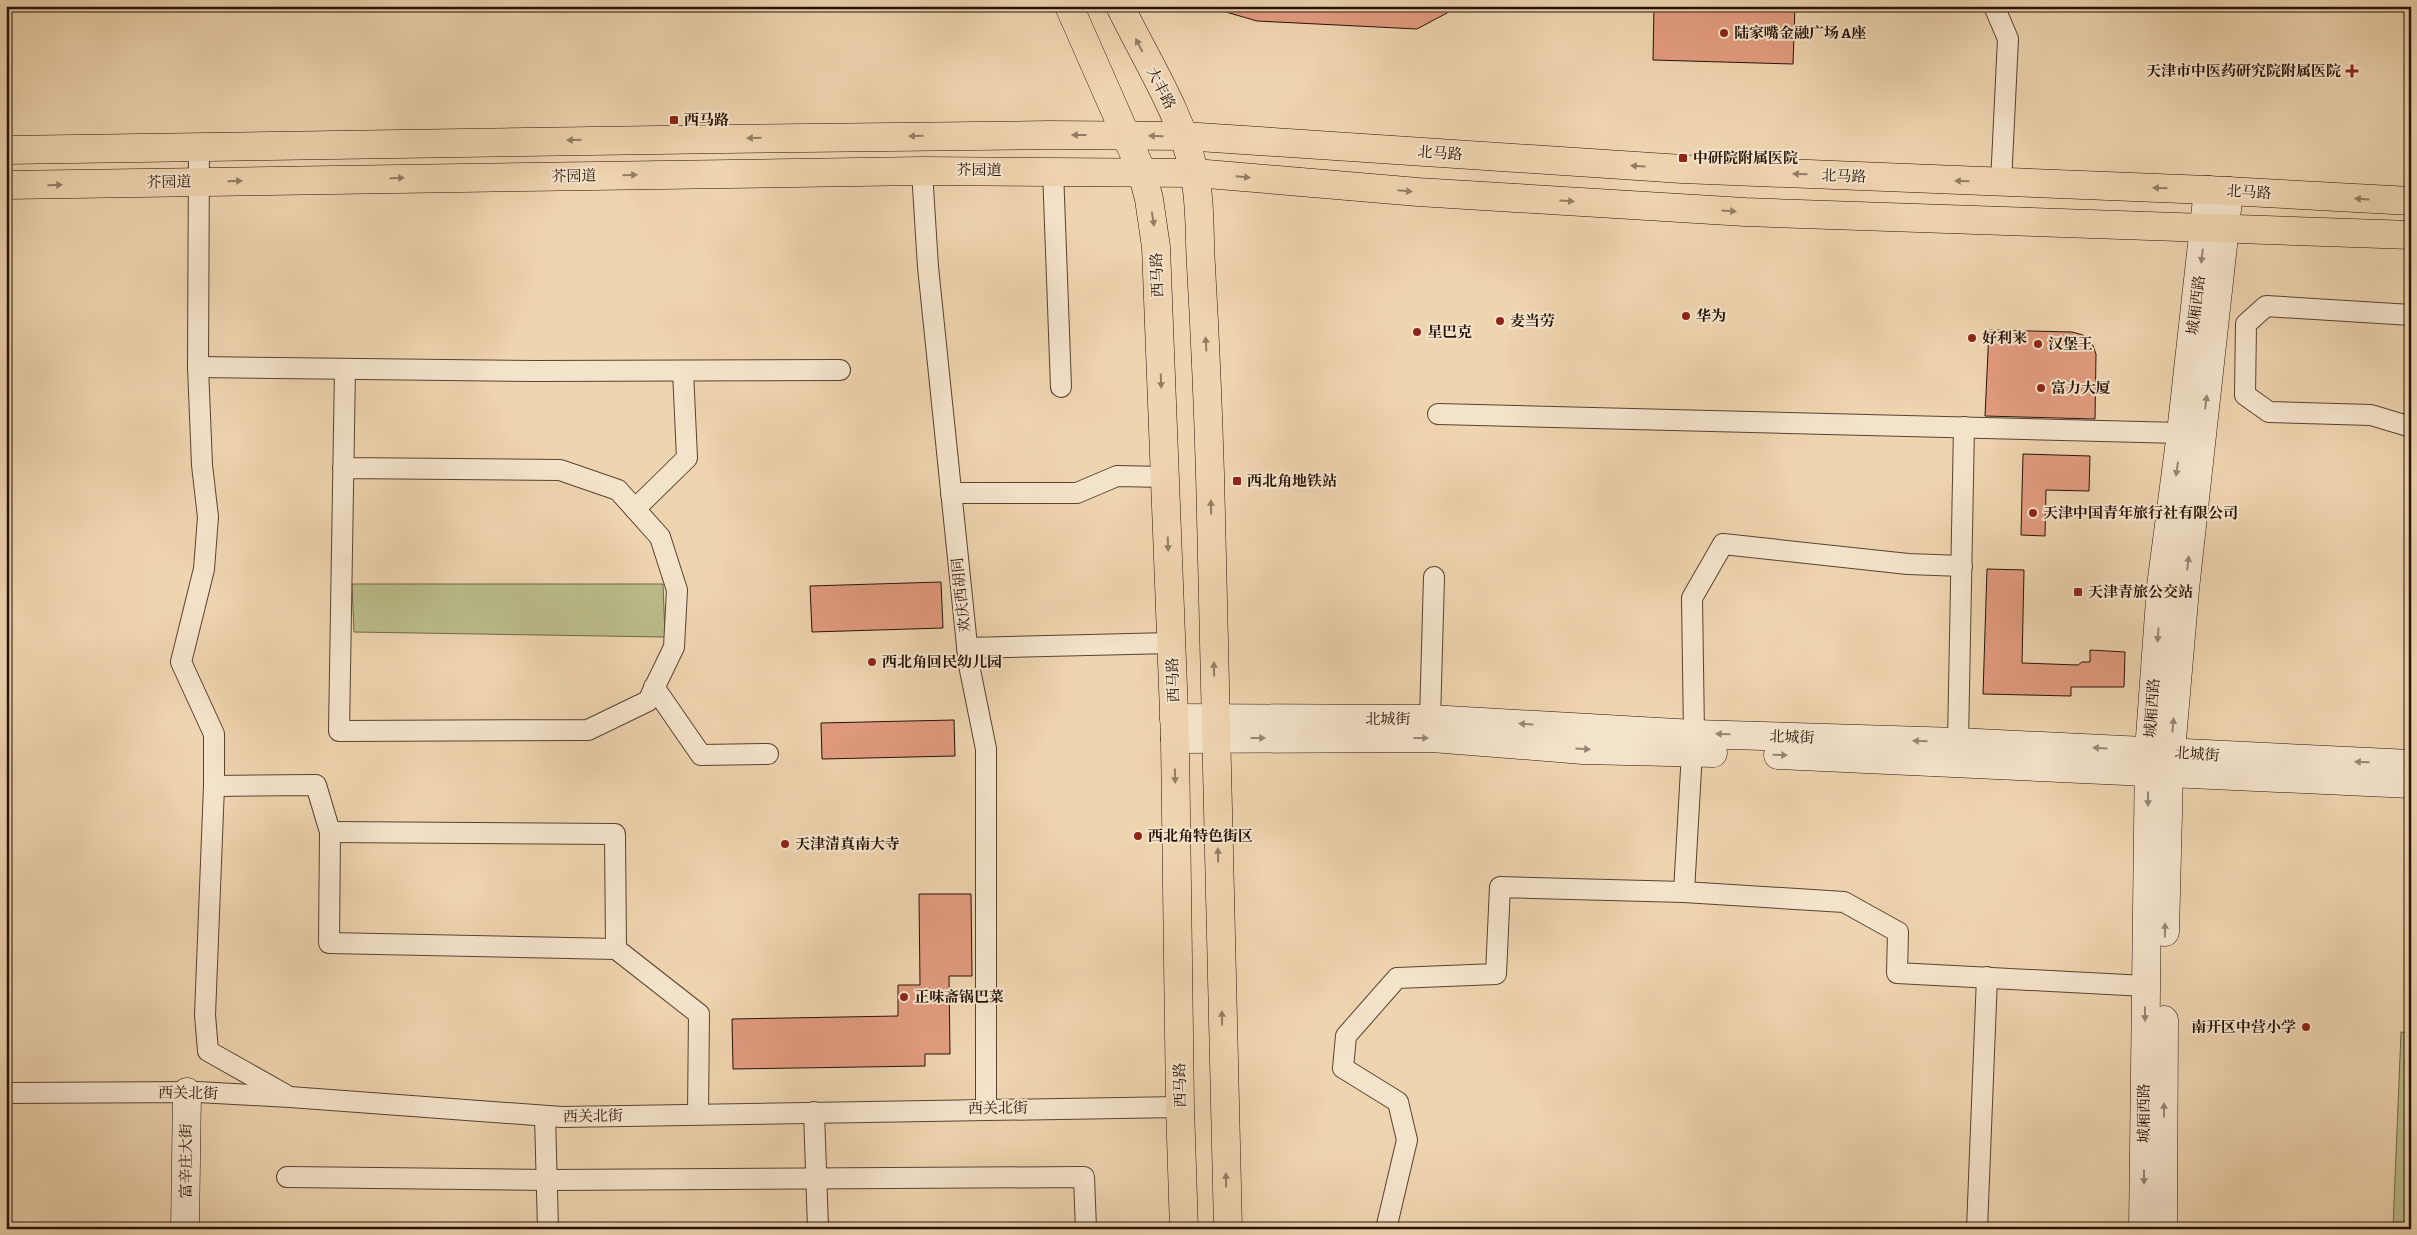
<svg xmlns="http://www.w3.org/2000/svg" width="2417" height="1235" font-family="Alegreya,'Noto Serif SC',serif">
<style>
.green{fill:#babc8a;stroke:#706748}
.building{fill:#e29b7f;stroke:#271207}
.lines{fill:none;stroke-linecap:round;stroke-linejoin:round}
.street-casing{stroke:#594231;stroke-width:22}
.secondary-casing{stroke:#271207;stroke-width:29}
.primary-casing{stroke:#271207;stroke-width:29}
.street{stroke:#f4e3cb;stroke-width:20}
.secondary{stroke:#f4e3cb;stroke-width:28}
.primary{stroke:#eed4af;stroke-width:28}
.oneway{fill:#947d63}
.oneway2{fill:#988573}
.poi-dot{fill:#8f2418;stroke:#f4e3cb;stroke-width:2}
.labels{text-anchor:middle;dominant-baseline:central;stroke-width:4;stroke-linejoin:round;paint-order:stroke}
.poi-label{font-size:15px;font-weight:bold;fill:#271207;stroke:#f4e3cb;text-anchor:start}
.street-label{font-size:15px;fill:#271207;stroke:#f4e3cb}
</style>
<rect width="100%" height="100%" fill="#eed4af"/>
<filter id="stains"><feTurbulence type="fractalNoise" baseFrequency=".004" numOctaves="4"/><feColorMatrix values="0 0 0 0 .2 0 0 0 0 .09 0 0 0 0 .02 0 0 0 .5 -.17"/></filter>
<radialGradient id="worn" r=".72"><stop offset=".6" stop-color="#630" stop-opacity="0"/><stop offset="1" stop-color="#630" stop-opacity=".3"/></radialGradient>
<g class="green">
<path d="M352,584H663L665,637L354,632Z"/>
<path d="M2401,1032L2411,1033V1229H2393Z"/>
</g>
<g class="building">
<path d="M1220,6H1460L1417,29L1257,21L1219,10Z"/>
<path d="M1654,6H1795L1793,64L1653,60Z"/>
<path d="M1989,330L2072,332L2083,335L2092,343L2096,354L2095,419L1985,416Z"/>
<path d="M2023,454L2090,456L2089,491L2046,490L2045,536L2021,535Z"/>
<path d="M1987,569L2024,570L2022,663L2078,665L2082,662H2090V650L2125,652L2124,687H2071V696L1983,694Z"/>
<path d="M941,582L943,628L812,632L810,586Z"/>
<path d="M954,720L955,756L822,759L821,723Z"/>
<path d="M919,894H971L972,976H949L950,1054H925V1066L733,1069L732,1019L898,1016V985H920Z"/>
</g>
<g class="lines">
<g class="street-casing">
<g id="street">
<path d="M1994,6L2008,39L2001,183"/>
<path d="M199,146L198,367L202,465L208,517L204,569L181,662L214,734V786L205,1015L208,1051L286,1095"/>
<path d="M1053,170L1061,387"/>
<path d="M922,171L928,267L969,665L986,749V1108"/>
<path d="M2411,315L2266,306L2246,324L2245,395L2269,412L2371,415L2411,427"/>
<path d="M198,367L536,371L840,370"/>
<path d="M1438,414L2181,433"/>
<path d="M343,468L560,470L618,490L660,537L677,590L674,647L648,701L588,730L339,731L345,369"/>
<path d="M951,493H1077L1117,476L1165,477"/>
<path d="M635,509L687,458L683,371"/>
<path d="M967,648L1171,643"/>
<path d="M654,687L701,755L768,754"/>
<path d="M1430,719L1434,577"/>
<path d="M1694,734L1692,598L1723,544L1908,564L1962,566"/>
<path d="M1958,742L1964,427"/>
<path d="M1692,752L1684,892L1844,902L1898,932L1897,973L2145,986"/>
<path d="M214,786L316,785L330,832L329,943L616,949L699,1014L698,1114"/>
<path d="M330,832L615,834L616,949"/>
<path d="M6,1093L198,1092L290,1097L562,1117L1180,1107"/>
<path d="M814,1112L818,1229"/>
<path d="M545,1116L548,1229"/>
<path d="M287,1177L547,1180L1084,1177L1086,1229"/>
<path d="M1386,1229L1407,1140L1398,1102L1343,1068L1346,1036L1397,978L1496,974L1500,887L1684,892"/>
<path d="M1977,1229L1987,977"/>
</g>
</g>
<g class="secondary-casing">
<g id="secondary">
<path d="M1174,718L1430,719L1694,734L1958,742L2411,764"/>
<path d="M1175,739L1432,738L1583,750L1713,753"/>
<path d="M1778,755L2411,784"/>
<path d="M2165,932L2169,774L2185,589L2229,191"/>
<path d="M185,1229L187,1092"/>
<path d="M2143,1229L2149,751L2161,586L2181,433L2208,190"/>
<path d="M2163,1229L2164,1020"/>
</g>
</g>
<g class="primary-casing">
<g id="primary">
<path d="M1069,6L1142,172L1149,199L1156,247L1175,739L1180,1107L1184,1229"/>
<path d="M1120,6C1146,60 1181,113 1194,172C1201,202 1199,236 1201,266C1205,336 1208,405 1210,474L1228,1229"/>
<path d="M6,150L724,139L1049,135L1183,136L1682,169L2208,190L2411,201"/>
<path d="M6,185L922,171L1195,173L1418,192L1745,212L2411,235"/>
</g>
</g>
<use href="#street" class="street"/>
<use href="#secondary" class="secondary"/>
<use href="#primary" class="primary"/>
</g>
<defs><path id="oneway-solid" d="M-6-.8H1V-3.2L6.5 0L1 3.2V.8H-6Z" transform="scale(1.25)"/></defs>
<g class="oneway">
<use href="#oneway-solid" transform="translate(1139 45) rotate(-117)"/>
<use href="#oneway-solid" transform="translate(1079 135) rotate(-180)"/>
<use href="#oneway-solid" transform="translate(916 136) rotate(179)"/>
<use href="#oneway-solid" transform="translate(1156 136) rotate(-179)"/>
<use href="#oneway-solid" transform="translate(754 138) rotate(179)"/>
<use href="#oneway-solid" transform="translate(574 140) rotate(179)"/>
<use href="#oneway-solid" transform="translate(1638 166) rotate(-176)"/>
<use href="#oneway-solid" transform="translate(1800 174) rotate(-178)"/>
<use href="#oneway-solid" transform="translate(630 175) rotate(-1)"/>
<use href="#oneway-solid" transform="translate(1243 177) rotate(5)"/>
<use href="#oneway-solid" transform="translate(397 178) rotate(-1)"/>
<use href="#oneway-solid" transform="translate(235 181) rotate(-1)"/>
<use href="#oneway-solid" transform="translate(1962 181) rotate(-178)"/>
<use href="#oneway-solid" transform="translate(55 185) rotate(-1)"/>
<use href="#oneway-solid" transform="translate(2160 188) rotate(-178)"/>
<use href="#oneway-solid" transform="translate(1405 191) rotate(5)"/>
<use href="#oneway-solid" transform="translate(2362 199) rotate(-177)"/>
<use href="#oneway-solid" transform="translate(1567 201) rotate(4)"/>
<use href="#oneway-solid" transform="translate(1729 211) rotate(3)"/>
<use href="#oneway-solid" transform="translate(1153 219) rotate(81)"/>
<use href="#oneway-solid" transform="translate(1206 344) rotate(-93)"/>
<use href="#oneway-solid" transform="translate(1161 381) rotate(88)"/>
<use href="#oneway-solid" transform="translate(1211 507) rotate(-91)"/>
<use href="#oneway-solid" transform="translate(1168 544) rotate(88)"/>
<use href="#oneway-solid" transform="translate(1214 669) rotate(-91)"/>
<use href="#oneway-solid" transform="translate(1175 776) rotate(89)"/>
<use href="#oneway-solid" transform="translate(1218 855) rotate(-91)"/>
<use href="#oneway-solid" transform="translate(1222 1018) rotate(-91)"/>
<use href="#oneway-solid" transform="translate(1226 1180) rotate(-91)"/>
</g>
<g class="oneway2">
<use href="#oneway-solid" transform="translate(2202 256) rotate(97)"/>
<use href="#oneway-solid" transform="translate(2206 402) rotate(-83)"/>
<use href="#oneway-solid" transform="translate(2177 469) rotate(98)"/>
<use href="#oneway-solid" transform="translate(2188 563) rotate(-83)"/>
<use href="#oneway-solid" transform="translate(2158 635) rotate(94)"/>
<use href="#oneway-solid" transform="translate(1526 724) rotate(-177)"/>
<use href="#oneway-solid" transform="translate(2173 725) rotate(-85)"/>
<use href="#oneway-solid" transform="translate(1723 734) rotate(-178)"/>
<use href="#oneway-solid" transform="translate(1258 738)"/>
<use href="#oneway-solid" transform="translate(1421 738)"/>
<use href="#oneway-solid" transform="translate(1920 741) rotate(-178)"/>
<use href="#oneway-solid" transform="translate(2100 748) rotate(-177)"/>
<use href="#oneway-solid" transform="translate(1583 749) rotate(3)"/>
<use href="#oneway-solid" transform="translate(1780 755) rotate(2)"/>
<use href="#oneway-solid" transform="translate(2362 762) rotate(-178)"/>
<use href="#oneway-solid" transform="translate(2148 799) rotate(90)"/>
<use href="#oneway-solid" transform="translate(2165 930) rotate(-89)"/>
<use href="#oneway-solid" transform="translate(2145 1014) rotate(90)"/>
<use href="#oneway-solid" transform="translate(2164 1110) rotate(-90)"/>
<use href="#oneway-solid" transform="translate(2144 1177) rotate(90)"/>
</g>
<g class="poi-dot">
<circle cx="1724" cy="33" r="5"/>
<path d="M2349.5 63.5h5v5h5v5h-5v5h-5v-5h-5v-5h5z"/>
<rect x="669" y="115" width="10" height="10" rx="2.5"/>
<rect x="1678" y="153" width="10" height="10" rx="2.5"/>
<circle cx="1686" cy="316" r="5"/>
<circle cx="1500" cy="321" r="5"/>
<circle cx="1417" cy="332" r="5"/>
<circle cx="1972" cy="338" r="5"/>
<circle cx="2038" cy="344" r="5"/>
<circle cx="2041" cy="388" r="5"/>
<rect x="1232" y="476" width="10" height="10" rx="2.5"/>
<circle cx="2033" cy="513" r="5"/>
<rect x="2073" y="587" width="10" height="10" rx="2.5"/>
<circle cx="872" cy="662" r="5"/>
<circle cx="1138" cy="836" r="5"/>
<circle cx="785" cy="844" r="5"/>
<circle cx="904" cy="997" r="5"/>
<circle cx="2306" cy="1027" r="5"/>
</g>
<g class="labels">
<g class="poi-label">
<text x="1734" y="33">陆家嘴金融广场 A座</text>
<text x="2341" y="71" text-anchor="end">天津市中医药研究院附属医院</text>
<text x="684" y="120">西马路</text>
<text x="1693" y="158">中研院附属医院</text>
<text x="1696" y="316">华为</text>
<text x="1510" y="321">麦当劳</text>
<text x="1427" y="332">星巴克</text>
<text x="1982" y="338">好利来</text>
<text x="2048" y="344">汉堡王</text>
<text x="2051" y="388">富力大厦</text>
<text x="1247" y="481">西北角地铁站</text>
<text x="2043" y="513">天津中国青年旅行社有限公司</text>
<text x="2088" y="592">天津青旅公交站</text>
<text x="882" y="662">西北角回民幼儿园</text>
<text x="1148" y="836">西北角特色街区</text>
<text x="795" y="844">天津清真南大寺</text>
<text x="914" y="997">正味斋锅巴菜</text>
<text x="2296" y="1027" text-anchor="end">南开区中营小学</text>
</g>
<g class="street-label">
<text transform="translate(1161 88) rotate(63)">大丰路</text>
<text transform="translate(1440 153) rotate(4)">北马路</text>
<text x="979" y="170">芥园道</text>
<text transform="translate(574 176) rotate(-1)">芥园道</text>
<text transform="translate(1844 176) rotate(2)">北马路</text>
<text transform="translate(169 182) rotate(-1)">芥园道</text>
<text transform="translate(2249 192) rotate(3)">北马路</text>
<text transform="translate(1157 275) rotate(-92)">西马路</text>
<text transform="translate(2196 305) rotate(-83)">城厢西路</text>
<text transform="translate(961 595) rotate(-96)">欢庆西胡同</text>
<text transform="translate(1173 680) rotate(-92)">西马路</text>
<text transform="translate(2152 708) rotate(-86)">城厢西路</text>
<text x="1388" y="719">北城街</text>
<text transform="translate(1792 737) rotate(2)">北城街</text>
<text transform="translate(2197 754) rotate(4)">北城街</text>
<text transform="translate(1180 1085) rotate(-91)">西马路</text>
<text transform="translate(188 1093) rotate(1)">西关北街</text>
<text transform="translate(998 1108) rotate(-1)">西关北街</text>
<text transform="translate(2144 1113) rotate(-90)">城厢西路</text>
<text transform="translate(593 1116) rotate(-1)">西关北街</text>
<text transform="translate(186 1161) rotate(-90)">富辛庄大街</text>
</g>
</g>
<rect width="2417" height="1235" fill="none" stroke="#eed4af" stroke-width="25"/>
<rect x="8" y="8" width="2402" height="1220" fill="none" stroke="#271207" stroke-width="2.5"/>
<rect x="12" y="12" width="2392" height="1210" fill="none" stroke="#271207"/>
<rect width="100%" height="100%" filter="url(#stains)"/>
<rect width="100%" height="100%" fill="url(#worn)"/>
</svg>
